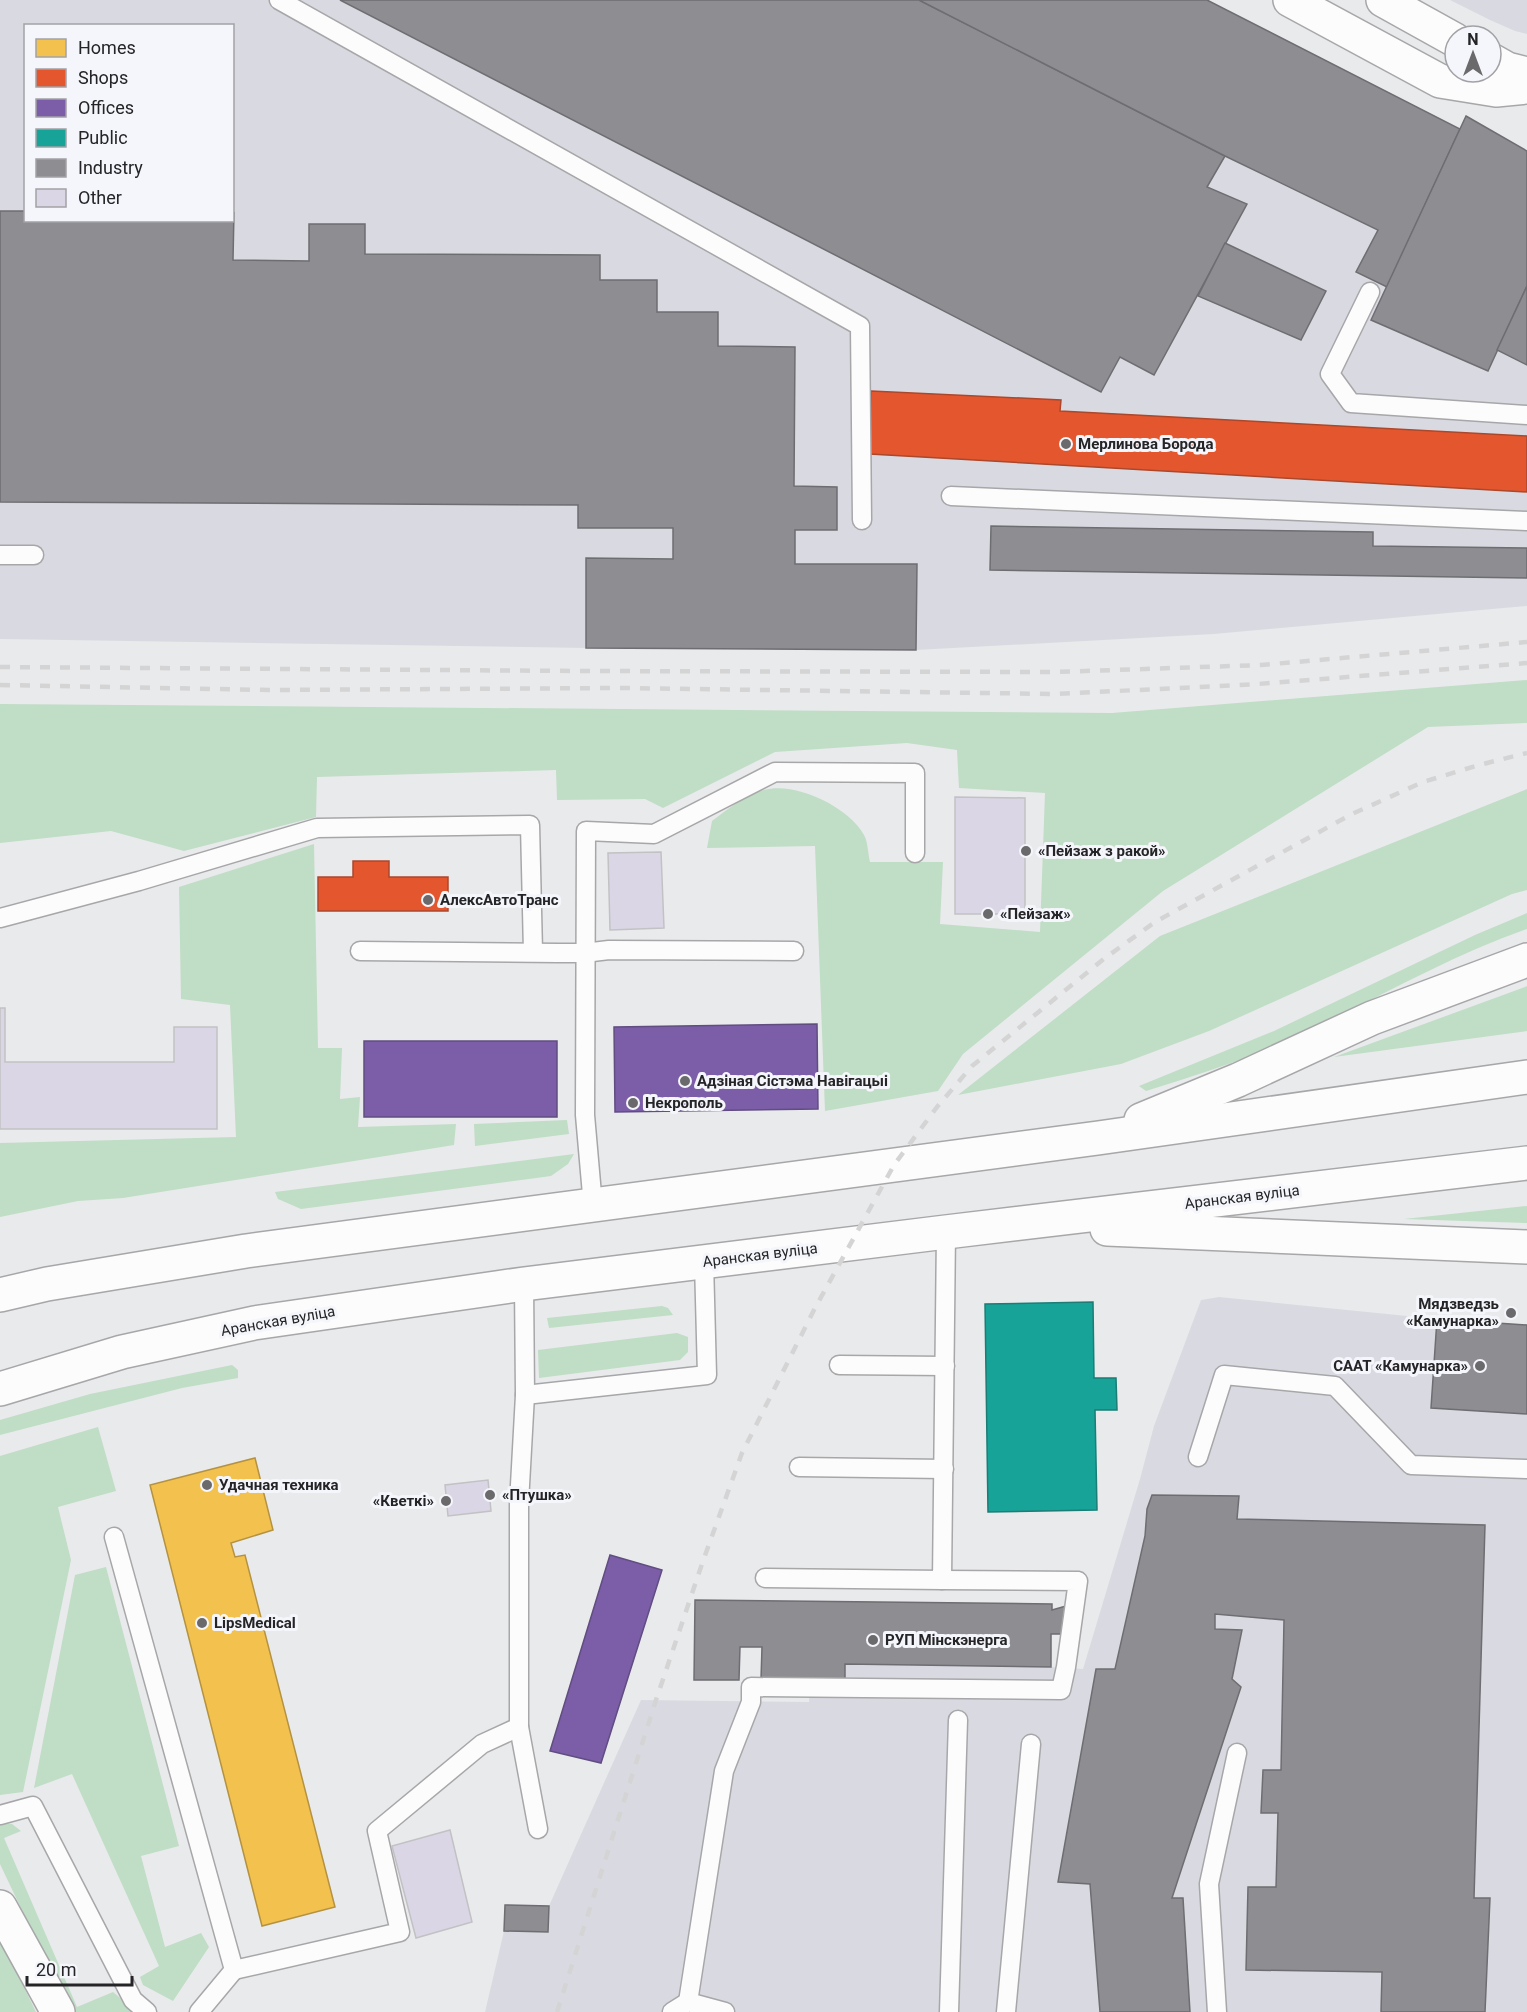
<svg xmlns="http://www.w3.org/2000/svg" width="1527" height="2012" font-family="Roboto,sans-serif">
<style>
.built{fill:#d9dae1;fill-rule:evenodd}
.green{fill:#c0ddc6}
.homes{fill:#f2c14e;stroke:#b49242;stroke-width:1.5}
.shops{fill:#e4572e;stroke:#ab482c;stroke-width:1.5}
.offices{fill:#7b5ea7;stroke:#614d81;stroke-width:1.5}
.public{fill:#17a398;stroke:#1b7d76;stroke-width:1.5}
.industry{fill:#8d8d92;stroke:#6e6e72;stroke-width:1.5}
.building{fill:#dbd6e5;stroke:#c2c2c4;stroke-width:1.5}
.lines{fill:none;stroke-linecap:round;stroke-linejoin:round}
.lane-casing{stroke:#a7a7a9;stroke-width:21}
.street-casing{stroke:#a7a7a9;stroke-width:36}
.primary-casing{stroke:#a7a7a9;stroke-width:36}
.lane{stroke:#fcfcfc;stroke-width:18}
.street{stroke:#fcfcfc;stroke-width:33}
.primary{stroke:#fcfcfc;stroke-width:33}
.rail{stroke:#d4d4d5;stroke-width:4.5;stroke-dasharray:10 10;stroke-linecap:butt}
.poi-dot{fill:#6a6a6c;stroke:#f5f6fb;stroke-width:2}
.labels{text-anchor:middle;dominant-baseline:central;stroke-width:6;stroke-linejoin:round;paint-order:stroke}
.poi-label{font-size:15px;font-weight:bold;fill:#252527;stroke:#f5f6fb;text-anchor:start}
.street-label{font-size:15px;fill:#252527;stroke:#f5f6fb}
</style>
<rect width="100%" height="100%" fill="#e9eaec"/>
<g class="built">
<path d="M0,0H1208L1460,129L1466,116L1527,151V606L1214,634L916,650L586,648L0,639ZM26,26H232V220H26Z"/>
<path d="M1450,0H1527V34L1515,31L1490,20Z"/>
<path d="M1219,1297L1437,1319L1527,1325V2012H485L504,1931L505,1905L549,1906L641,1700L809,1702L810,1679H761V1647H740L739,1680H694L695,1600L1052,1604L1051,1667L1083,1669L1140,1479L1154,1426L1201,1300Z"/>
</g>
<g class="green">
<path d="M1527,680V723L1428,727L1163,891L963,1054L938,1091L825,1111L815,846L707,848L712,821C728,809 745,795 764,790C795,781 849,807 864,835C868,842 868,854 870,862H943L940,924L1040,932L1045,793L959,788L957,750L907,743L775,752L663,808L645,799L557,800L556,770L317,777L316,817L184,851L111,831L0,843V704L1112,713Z"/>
<path d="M1527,789V890L1512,894L1209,1031L1121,1064L958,1095L1160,936Z"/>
<path d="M314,844L318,1048H342L340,1099L360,1097L358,1127L456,1124L454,1145L123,1198L78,1201L0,1217V1143L236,1137L230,1005L181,999L179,887Z"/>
<path d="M1527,913V929C1441,959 1362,1008 1279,1044C1236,1063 1191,1077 1146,1091L1139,1086L1274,1031L1475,935Z"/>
<path d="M1527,986V1031L1334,1057L1525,987Z"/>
<path d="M567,1120L569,1134L475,1146L474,1124Z"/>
<path d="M574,1154L568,1164L551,1176L301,1209L278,1199L275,1192Z"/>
<path d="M1527,1206V1223L1404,1219Z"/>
<path d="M662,1306L668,1308L673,1315L549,1328L547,1318Z"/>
<path d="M677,1333L688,1337V1352L680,1360L539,1378L538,1350Z"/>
<path d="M232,1365L238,1370V1378L182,1388L0,1435V1420L90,1394Z"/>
<path d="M98,1427L116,1491L58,1507L71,1560L23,1792L0,1795V1456Z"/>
<path d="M106,1567L179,1846L141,1856L165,1947L201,1933L209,1947L173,2001L143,1985L140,1977L159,1966L72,1774L34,1788L75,1575Z"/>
<path d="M0,1823L12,1824L21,1831L4,1838L77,2007L113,1992L137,2012H74L47,1963L0,1864Z"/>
<path d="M0,1938L36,2012H0Z"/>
</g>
<path class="homes" d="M255,1458L273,1530L231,1543L235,1557L245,1555L335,1907L262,1926L150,1485Z"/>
<g class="shops">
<path d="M871,391L1061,400L1060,411L1527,436V492L870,454Z"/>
<path d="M353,861H389V877H448V911H318V877H353Z"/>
</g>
<g class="offices">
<path d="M817,1024L818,1109L615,1112L614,1027Z"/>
<rect x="364" y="1041" width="193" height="76"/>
<path d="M610,1555L662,1570L601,1763L550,1751Z"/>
</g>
<path class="public" d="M1093,1302L1094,1378H1116L1117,1410H1095L1097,1510L988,1512L985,1304Z"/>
<g class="industry">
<path d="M340,0H919L1225,156L1207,187L1247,204L1154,375L1120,357L1101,392Z"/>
<path d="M919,0H1207L1460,129L1387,287L1356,272L1378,230L1225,156Z"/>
<path d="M1466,116L1527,151V286L1488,371L1371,320Z"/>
<path d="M0,211H26V220H232L234,212L233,260L309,261V224H365V254L600,255V280H657V312H718V346L795,347L794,486L837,487V530H795V564H917L916,650L586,648V558L673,559V528H578V505L0,502Z"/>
<path d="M1225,243L1326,291L1301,340L1198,296Z"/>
<path d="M1527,286V365L1497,350Z"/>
<path d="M991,526L1373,532V546L1527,548V578L990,570Z"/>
<path d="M1437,1319L1527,1325V1414L1431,1408Z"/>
<path d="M1152,1495L1239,1496L1237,1519L1485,1525L1474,1898H1490L1485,2012H1381L1382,1972L1246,1970L1248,1887H1276L1278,1813H1261L1263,1770H1281L1284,1620L1215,1614V1629L1242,1630L1232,1679L1241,1687L1172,1898H1183L1190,2012H1100L1090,1884L1058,1882L1096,1669H1115L1145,1536L1147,1509Z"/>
<path d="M695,1600L1052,1604V1610L1066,1606V1634H1051V1667L845,1664V1679H761L762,1647H740L739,1680H694Z"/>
<path d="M505,1905L549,1906L548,1932L504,1931Z"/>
</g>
<g class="building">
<path d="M955,797L1025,798V914H955Z"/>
<path d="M661,852L664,928L610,930L608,853Z"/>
<path d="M0,1008H5V1062H174V1027H217V1129H0Z"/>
<path d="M488,1480L491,1511L448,1516L445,1485Z"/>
<path d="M450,1830L472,1922L416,1938L392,1846Z"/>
</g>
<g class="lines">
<g class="lane-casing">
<g id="lane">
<path d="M279,0L860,326L862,520"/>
<path d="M1370,292L1330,374L1351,403L1527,415"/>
<path d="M951,496L1527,521"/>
<path d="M0,555H34"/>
<path d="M0,918L139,881L317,828L530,825L533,952"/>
<path d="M360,951L558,953H584L609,950L794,951"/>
<path d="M593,1206L585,1115L586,831L654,834L775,772L915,773V853"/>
<path d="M524,1284L525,1395L519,1503V1727L538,1829"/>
<path d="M839,1365L945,1366"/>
<path d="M525,1395L707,1375L704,1262"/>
<path d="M1198,1457L1224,1375L1335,1386L1411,1465L1527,1469"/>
<path d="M799,1467L944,1469"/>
<path d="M114,1537L234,1970L199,2012"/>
<path d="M765,1578L942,1580L946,1232"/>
<path d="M0,1815L33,1806L133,2000L147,2012"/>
<path d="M234,1970L400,1932L377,1831L482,1744L519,1727"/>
<path d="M688,2002L724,1771L751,1702V1687L1061,1690L1066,1667L1078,1581L942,1580"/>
<path d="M672,2012L688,2002L725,2012"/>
<path d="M949,2012L958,1720"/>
<path d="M1006,2012L1031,1744"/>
<path d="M1217,2012L1209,1884L1237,1753"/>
</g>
</g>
<g class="street-casing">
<g id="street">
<path d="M1290,0L1440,81L1496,90L1527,87"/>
<path d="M1383,0L1455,40"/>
<path d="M1491,60L1507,69L1527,74"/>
<path d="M0,1907L58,2012"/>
</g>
</g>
<g class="primary-casing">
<g id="primary">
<path d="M1141,1120L1238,1080L1372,1018L1527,960"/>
<path d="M1107,1229L1527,1247"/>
<path d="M0,1295L47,1284L246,1251L1098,1138L1527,1077"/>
<path d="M0,1389L122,1352L254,1323L524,1284L946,1232L1527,1163"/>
</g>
</g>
<use href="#lane" class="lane"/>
<use href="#street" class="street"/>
<use href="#primary" class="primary"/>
<g class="rail">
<path d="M0,667L579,671L1056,672L1261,665L1527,642"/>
<path d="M0,685L269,690L621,688L1057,694L1258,684L1527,663"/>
<path d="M557,2012L656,1700L703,1561L742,1453L815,1308L894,1165L937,1107L972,1066L1105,958L1155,922L1352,814L1423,782L1479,765L1527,753"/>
</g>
</g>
<g class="poi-dot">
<circle cx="1066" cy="444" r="6"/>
<circle cx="1026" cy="851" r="6"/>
<circle cx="428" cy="900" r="6"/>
<circle cx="988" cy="914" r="6"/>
<circle cx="685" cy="1081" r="6"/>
<circle cx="633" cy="1103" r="6"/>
<circle cx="1511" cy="1313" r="6"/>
<circle cx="1480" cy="1366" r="6"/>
<circle cx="207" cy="1485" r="6"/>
<circle cx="490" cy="1495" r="6"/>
<circle cx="446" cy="1501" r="6"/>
<circle cx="202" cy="1623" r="6"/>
<circle cx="873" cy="1640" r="6"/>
</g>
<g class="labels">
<g class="poi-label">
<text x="1078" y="444">Мерлинова Борода</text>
<text x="1038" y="851">«Пейзаж з ракой»</text>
<text x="440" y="900">АлексАвтоТранс</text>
<text x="1000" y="914">«Пейзаж»</text>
<text x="697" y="1081">Адзіная Сістэма Навігацыі</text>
<text x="645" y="1103">Некрополь</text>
<text x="1499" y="1304" text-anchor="end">Мядзведзь<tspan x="1499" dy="17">«Камунарка»</tspan></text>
<text x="1468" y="1366" text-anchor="end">СААТ «Камунарка»</text>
<text x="219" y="1485">Удачная техника</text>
<text x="502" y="1495">«Птушка»</text>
<text x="434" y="1501" text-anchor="end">«Кветкі»</text>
<text x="214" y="1623">LipsMedical</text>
<text x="885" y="1640">РУП Мінскэнерга</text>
</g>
<g class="street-label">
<text transform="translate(1242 1197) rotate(-7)">Аранская вуліца</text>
<text transform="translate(760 1255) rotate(-7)">Аранская вуліца</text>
<text transform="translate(278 1321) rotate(-10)">Аранская вуліца</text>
</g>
</g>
<rect x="24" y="24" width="210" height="198" fill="#f5f6fb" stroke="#a2a2a6" stroke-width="1.5"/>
<rect x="36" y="39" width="30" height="18" fill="#f2c14e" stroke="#a2a2a6" stroke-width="1.5"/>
<text x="78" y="54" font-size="18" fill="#252527">Homes</text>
<rect x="36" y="69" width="30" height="18" fill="#e4572e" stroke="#a2a2a6" stroke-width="1.5"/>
<text x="78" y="84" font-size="18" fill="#252527">Shops</text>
<rect x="36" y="99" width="30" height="18" fill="#7b5ea7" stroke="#a2a2a6" stroke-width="1.5"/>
<text x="78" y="114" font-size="18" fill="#252527">Offices</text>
<rect x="36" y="129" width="30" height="18" fill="#17a398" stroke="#a2a2a6" stroke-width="1.5"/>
<text x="78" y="144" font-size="18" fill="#252527">Public</text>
<rect x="36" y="159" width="30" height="18" fill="#8d8d92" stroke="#a2a2a6" stroke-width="1.5"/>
<text x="78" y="174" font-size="18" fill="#252527">Industry</text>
<rect x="36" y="189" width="30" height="18" fill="#dbd6e5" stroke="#a2a2a6" stroke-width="1.5"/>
<text x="78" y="204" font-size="18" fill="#252527">Other</text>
<g transform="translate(1473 54)"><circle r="28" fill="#f5f6fb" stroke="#a2a2a6" stroke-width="1.5"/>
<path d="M0-4.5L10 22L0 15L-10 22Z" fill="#6a6a6c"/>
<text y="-9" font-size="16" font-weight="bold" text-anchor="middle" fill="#252527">N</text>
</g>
<path d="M27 1976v9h105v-9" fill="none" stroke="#252527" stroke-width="3"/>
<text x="36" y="1976" font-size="18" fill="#252527" stroke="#f5f6fb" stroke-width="4.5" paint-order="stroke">20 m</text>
</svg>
